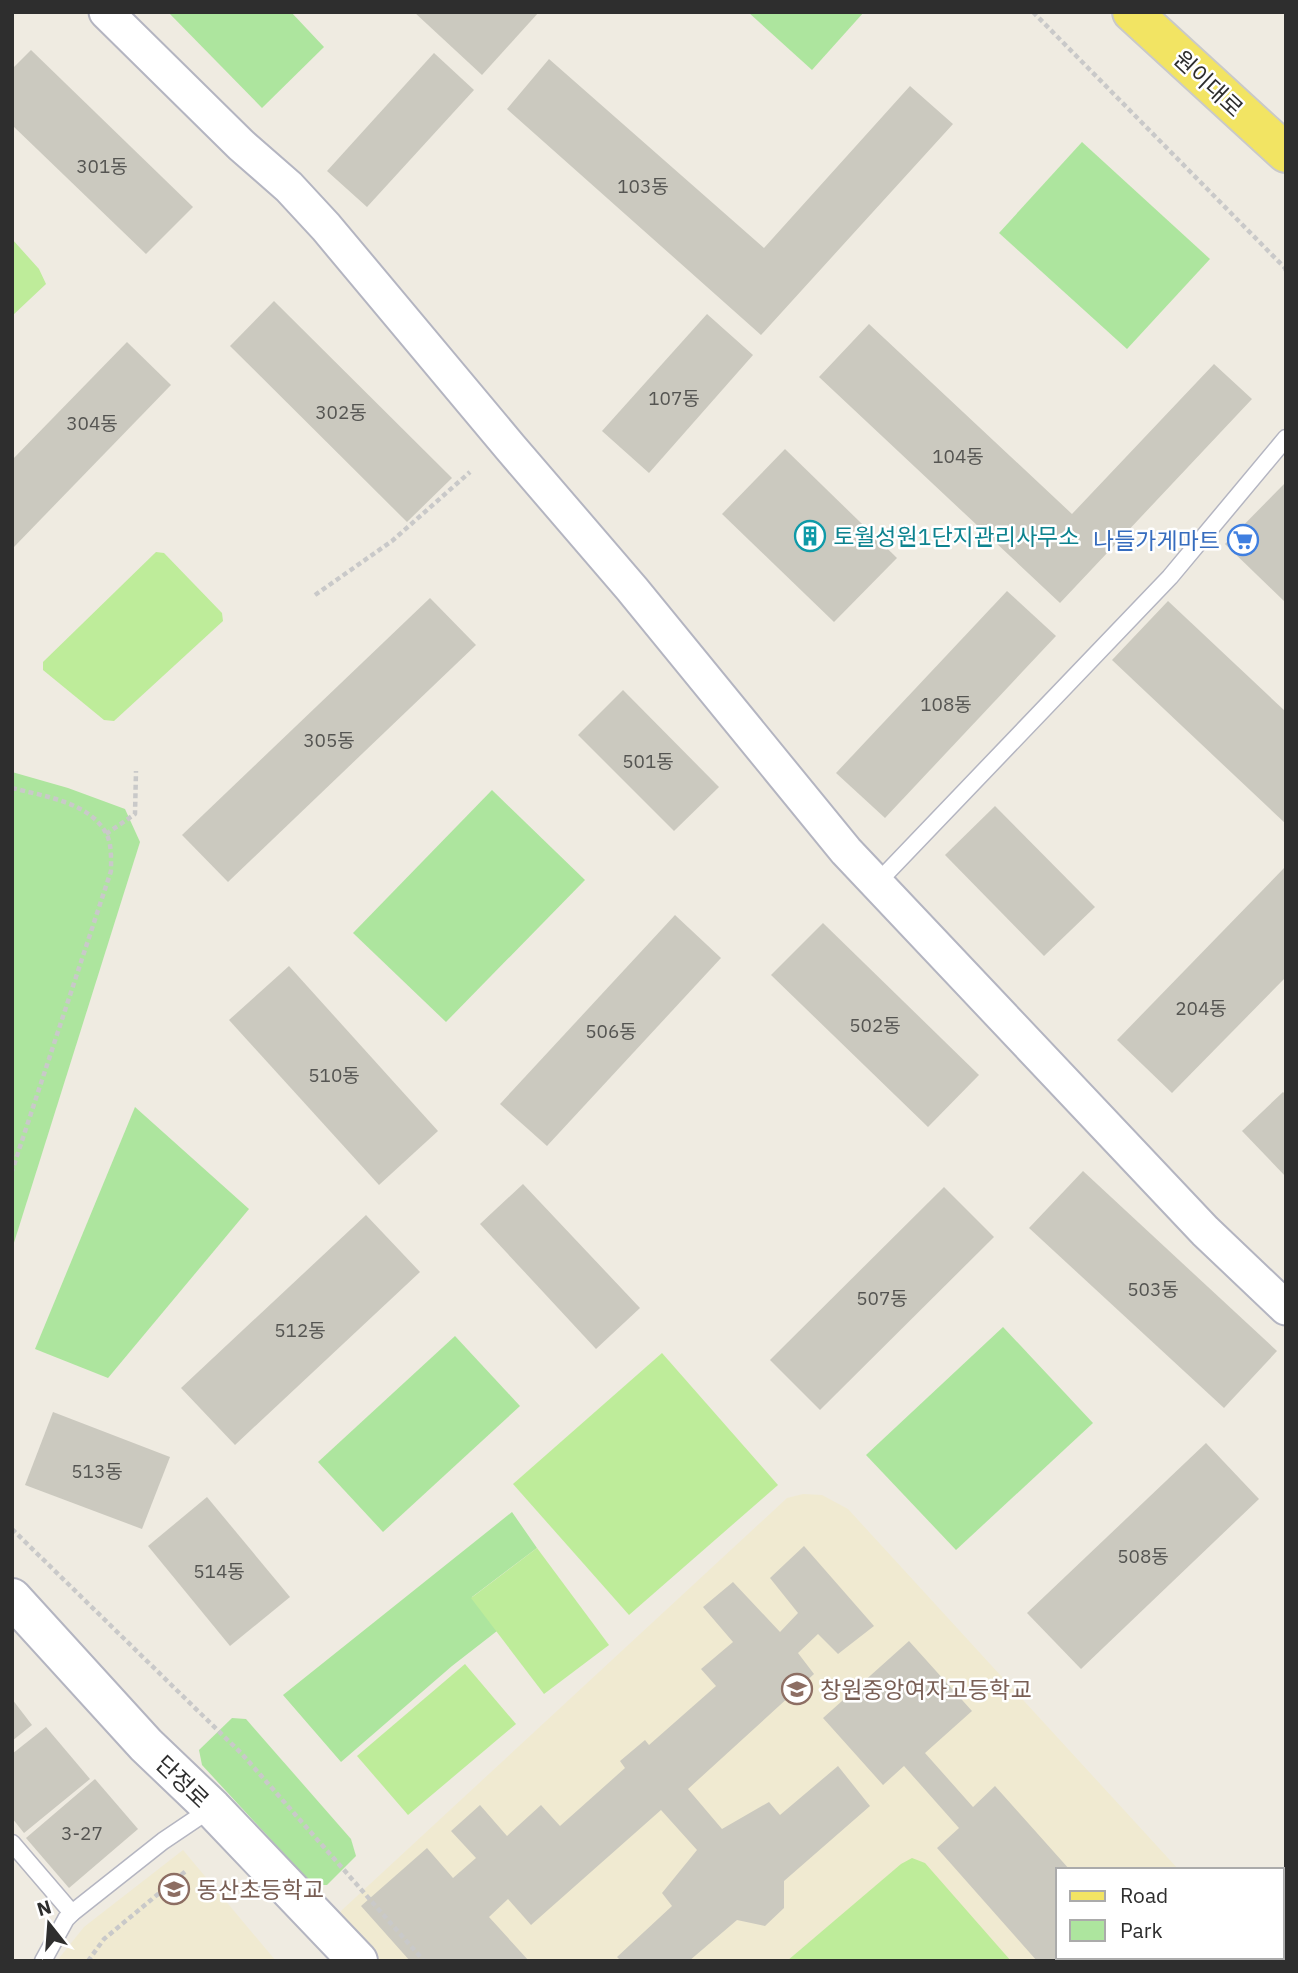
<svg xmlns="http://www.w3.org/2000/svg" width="1298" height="1973" font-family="'IBM Plex Sans','Noto Sans KR',sans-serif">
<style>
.education{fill:#f0ead1}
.green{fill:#ade59e}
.pitch{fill:#beec9a}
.building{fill:#cbc9bf}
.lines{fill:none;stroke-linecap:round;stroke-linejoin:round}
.lane-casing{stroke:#b4b5c1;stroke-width:19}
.street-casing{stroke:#b4b5c1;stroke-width:37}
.secondary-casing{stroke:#b4b5c1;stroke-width:42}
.primary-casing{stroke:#c9c9c9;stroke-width:42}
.path{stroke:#c9c9c9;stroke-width:4.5;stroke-dasharray:5 3.5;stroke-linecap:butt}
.lane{stroke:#fff;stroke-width:16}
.street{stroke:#fff;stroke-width:33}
.secondary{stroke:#fff;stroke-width:38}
.primary{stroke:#f2e463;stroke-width:38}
.labels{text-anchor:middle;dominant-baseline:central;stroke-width:5;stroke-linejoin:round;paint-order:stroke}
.number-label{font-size:19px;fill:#555552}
.street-label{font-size:23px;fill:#2e2e2e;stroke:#fff}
.culture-label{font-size:23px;fill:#0d838f;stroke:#fff;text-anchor:start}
.shop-label{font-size:23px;fill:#366cbe;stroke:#fff;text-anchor:end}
.education-label{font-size:23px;fill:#785e54;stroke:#fff;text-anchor:start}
</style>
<rect width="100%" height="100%" fill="#efebe1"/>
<g class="education">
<path d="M803,1494L822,1495L848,1509L1179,1870H1058V1957H1259L1260,1961H359L333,1923L342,1910L787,1498Z"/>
<path d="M183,1850L276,1961H58L60,1957L84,1927Z"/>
</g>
<g class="green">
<path d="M168,12H291L324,47L262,108Z"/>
<path d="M748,12H864L812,70Z"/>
<path d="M1082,142L1210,259L1127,349L999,233Z"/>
<path d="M12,772L68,788L125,809L140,842L12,1249Z"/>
<path d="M492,790L585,880L446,1022L353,933Z"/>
<path d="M135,1107L249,1209L108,1378L35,1349Z"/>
<path d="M1003,1327L1093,1423L956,1550L866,1455Z"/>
<path d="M455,1336L520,1406L383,1532L318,1462Z"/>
<path d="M512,1512L537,1548L472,1597L497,1631L452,1666L341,1762L283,1695Z"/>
<path d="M232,1718L246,1719L351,1839L356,1856L327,1885H313L202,1765L199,1750Z"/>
</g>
<g class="pitch">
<path d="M12,239L39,269L46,284L12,316Z"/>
<path d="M156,552L164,553L222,613L223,621L114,721L104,720L43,670V662Z"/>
<path d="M662,1353L778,1485L629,1615L513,1484Z"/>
<path d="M537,1548L609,1645L544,1694L471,1598Z"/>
<path d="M465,1664L516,1724L408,1815L357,1756Z"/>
<path d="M912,1858L925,1863L1011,1961H787L901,1864Z"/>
</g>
<g class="building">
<path d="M414,12H539L482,75Z"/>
<path d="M31,50L193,207L146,254L12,125V69Z"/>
<path d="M434,53L474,90L367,207L327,171Z"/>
<path d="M549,59L764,248L910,86L953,124L761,335L507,109Z"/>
<path d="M274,301L452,478L407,522L230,346Z"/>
<path d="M707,314L753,355L649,473L602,431Z"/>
<path d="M869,324L1072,514L1214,364L1252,399L1060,603L819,377Z"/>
<path d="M127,342L171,385L12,549V460Z"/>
<path d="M785,449L897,558L834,622L722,514Z"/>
<path d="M1286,482V603L1225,544Z"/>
<path d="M1007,591L1056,636L885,818L836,773Z"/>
<path d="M430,598L476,645L228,882L182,835Z"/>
<path d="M1168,601L1286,712V824L1112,660Z"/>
<path d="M623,690L719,787L674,831L578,735Z"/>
<path d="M995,806L1095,907L1044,956L945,855Z"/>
<path d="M1286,866V977L1172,1093L1117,1040Z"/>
<path d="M675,915L721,958L547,1146L500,1104Z"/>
<path d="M823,923L979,1075L928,1127L771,975Z"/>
<path d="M289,966L438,1131L379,1185L229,1020Z"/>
<path d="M1283,1092L1286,1095V1177L1242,1131Z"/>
<path d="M1083,1171L1277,1351L1224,1408L1029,1228Z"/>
<path d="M523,1184L640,1308L596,1349L480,1224Z"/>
<path d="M944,1187L994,1237L820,1410L770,1360Z"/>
<path d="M366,1215L420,1272L235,1445L181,1388Z"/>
<path d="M53,1412L170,1457L142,1529L25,1485Z"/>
<path d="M1206,1443L1259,1499L1081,1669L1027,1613Z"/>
<path d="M207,1497L290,1597L230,1646L148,1546Z"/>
<path d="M804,1546L874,1626L838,1654L818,1634L798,1653L814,1674L688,1789L722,1829L769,1802L780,1815L838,1766L870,1806L784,1881V1908L765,1926L737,1920L689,1961H621L617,1957L672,1906L662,1893L697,1850L661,1810L531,1925L508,1899L489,1917L529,1961H410L361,1906L427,1848L453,1878L476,1858L451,1831L480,1805L507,1836L541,1805L560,1826L625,1768L620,1761L645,1740L649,1745L716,1686L701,1669L733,1642L703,1607L733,1582L780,1632L798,1613L770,1578Z"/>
<path d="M909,1641L972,1711L925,1753L973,1807L995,1786L1070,1870H1058V1957H1101L1097,1961H1037L937,1848L959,1828L904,1766L883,1785L823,1718Z"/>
<path d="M12,1699L32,1725L12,1741Z"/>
<path d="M46,1727L90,1779L24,1833L12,1818V1754Z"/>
<path d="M95,1779L138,1829L69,1888L26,1838Z"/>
</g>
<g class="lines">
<g class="lane-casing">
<g id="lane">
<path d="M877,883L1170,577L1286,438"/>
<path d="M12,1843L72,1913"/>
<path d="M43,1961L66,1919L72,1913L163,1841L212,1808"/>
</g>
</g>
<g class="street-casing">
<path id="street" d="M106,12L241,145L289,187L326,227L510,447L632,589L846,851L1205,1231L1286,1308"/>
</g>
<g class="secondary-casing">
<path id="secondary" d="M12,1598L146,1745L212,1808L358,1961"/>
</g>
<g class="primary-casing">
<path id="primary" d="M1132,12L1286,153"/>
</g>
<g class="path">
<path d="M1033,12L1285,268L1286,271"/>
<path d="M315,595L392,541L470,472"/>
<path d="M12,788C43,796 89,802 106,833C112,844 111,859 111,871L12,1171"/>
<path d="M106,834L135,814L136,771"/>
<path d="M12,1529L242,1754L424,1961"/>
<path d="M88,1961L104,1939L187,1870"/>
</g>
<use href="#lane" class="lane"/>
<use href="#street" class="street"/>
<use href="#secondary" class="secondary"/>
<use href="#primary" class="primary"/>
</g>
<defs>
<g id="building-ring" transform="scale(1.575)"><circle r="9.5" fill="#fff" stroke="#0f9aa8" stroke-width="1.5"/><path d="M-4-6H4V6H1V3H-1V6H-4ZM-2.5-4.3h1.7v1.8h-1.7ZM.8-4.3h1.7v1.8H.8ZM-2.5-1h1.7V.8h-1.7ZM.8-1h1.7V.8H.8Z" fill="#0f9aa8"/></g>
<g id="supermarket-ring" transform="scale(1.575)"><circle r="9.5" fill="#fff" stroke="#3f7fe0" stroke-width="1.5"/><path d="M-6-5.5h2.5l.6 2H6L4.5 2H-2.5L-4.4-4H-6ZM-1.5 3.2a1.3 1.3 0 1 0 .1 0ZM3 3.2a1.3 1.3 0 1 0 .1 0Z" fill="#3f7fe0"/></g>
<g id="school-ring" transform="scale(1.575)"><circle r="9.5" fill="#fff" stroke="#8d6e63" stroke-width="1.5"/><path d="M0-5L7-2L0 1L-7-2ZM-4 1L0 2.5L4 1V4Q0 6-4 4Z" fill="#8d6e63"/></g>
</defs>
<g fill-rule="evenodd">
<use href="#building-ring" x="810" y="536"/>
<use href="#supermarket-ring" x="1243" y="540"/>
<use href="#school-ring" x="797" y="1689"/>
<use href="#school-ring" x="174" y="1889"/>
</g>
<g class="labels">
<g class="number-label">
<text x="102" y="166">301동</text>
<text x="643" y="186">103동</text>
<text x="674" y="398">107동</text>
<text x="341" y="412">302동</text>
<text x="92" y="423">304동</text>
<text x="958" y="456">104동</text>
<text x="946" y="704">108동</text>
<text x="329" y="740">305동</text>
<text x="648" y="761">501동</text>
<text x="1201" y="1008">204동</text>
<text x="875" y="1025">502동</text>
<text x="611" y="1031">506동</text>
<text x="334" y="1075">510동</text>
<text x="1153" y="1289">503동</text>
<text x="882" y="1298">507동</text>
<text x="300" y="1330">512동</text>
<text x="97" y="1471">513동</text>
<text x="1143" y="1556">508동</text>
<text x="219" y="1571">514동</text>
<text x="82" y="1833">3-27</text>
</g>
<g class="street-label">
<text transform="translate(1209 83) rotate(43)">원이대로</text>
<text transform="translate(183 1781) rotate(44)">단정로</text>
</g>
<g class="culture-label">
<text x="833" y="536">토월성원1단지관리사무소</text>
</g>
<g class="shop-label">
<text x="1220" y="540">나들가게마트</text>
</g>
<g class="education-label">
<text x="820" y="1689">창원중앙여자고등학교</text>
<text x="197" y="1889">동산초등학교</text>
</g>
</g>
<rect width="1298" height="1973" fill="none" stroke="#2e2e2e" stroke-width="28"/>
<rect x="1056" y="1868" width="228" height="91" fill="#ffffff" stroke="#ababab" stroke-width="2"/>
<rect x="1070" y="1891" width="35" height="10" fill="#f2e463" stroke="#ababab" stroke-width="2"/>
<text x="1120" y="1903" font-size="21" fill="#2e2e2e">Road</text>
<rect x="1070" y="1920" width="35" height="21" fill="#ade59e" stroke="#ababab" stroke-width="2"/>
<text x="1120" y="1938" font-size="21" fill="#2e2e2e">Park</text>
<g transform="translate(49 1924) rotate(343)" stroke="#ffffff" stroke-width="5" paint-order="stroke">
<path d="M0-5L12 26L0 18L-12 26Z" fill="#2e2e2e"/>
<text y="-10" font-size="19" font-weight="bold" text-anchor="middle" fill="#2e2e2e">N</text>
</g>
</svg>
